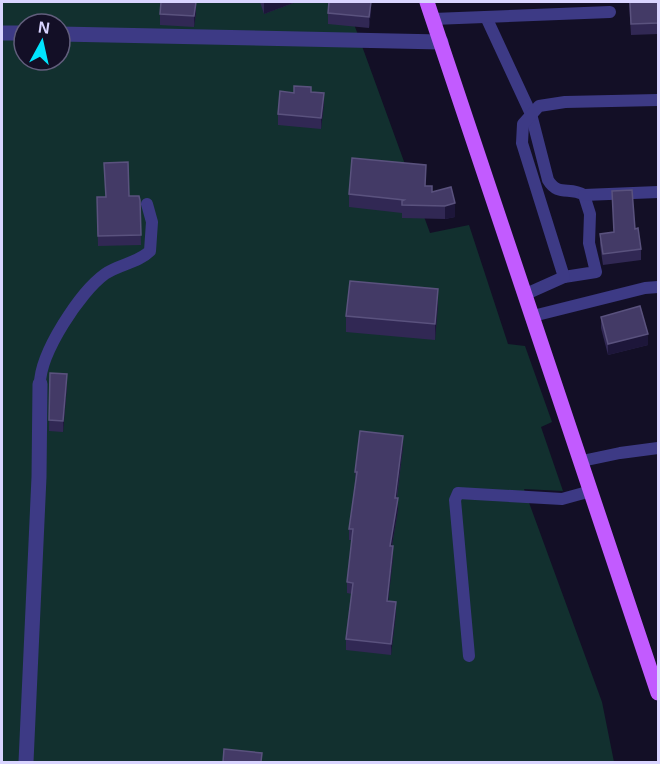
<svg xmlns="http://www.w3.org/2000/svg" width="660" height="764" font-family="Helvetica,sans-serif">
<style>
.green{fill:#12302f;fill-rule:evenodd}
.lines{fill:none;stroke-linecap:round;stroke-linejoin:round}
.service{stroke:#3d3a85;stroke-width:12}
.minor{stroke:#3d3a85;stroke-width:15}
.primary{stroke:#c25bff;stroke-width:15}
.wall{fill:#312854}
.shaded-wall{fill:#1d163a}
.building{fill:#433a66;stroke:#5a527e;stroke-width:1.5}
</style>
<rect width="100%" height="100%" fill="#130f26"/>
<path class="green" d="M2,2H346L430,233L469,225L508,344L525,346L552,422L541,427L563,491L524,489L602,702L614,762H2ZM24,24H60V60H24Z"/>
<g class="lines">
<g class="service">
<path d="M486,17L531,114L548,180C558,197 570,186 584,195L590,214L589,243L596,272L564,277"/>
<path d="M433,19L610,12"/>
<path d="M584,195L658,192"/>
<path d="M526,294L564,277L522,143L523,124L539,106L565,102L658,100"/>
<path d="M533,316L645,288L658,287"/>
<path d="M40,384C40,353 80,292 105,274C119,264 138,263 150,251L152,222L147,204"/>
<path d="M582,461L620,453L658,448"/>
<path d="M469,656L455,500L458,493L562,499L591,491"/>
</g>
<g class="minor">
<path d="M2,33H24"/>
<path d="M60,34L441,42"/>
<path d="M26,762L39,477L40,384"/>
</g>
<path class="primary" d="M427,2L658,693"/>
</g>
<g class="wall">
<path d="M260,2H296L264,14Z"/>
<path d="M629,2H658V34L631,35Z"/>
<path d="M371,11L369,28L328,24V13Z"/>
<path d="M196,13L194,27L160,25V14Z"/>
<path d="M311,92L324,104L321,129L278,125V114L294,93Z"/>
<path d="M425,186L455,217L445,219L402,218V213L349,207V194Z"/>
<path d="M612,191L635,229L641,249V260L603,265L600,245V234L614,232Z"/>
<path d="M129,196L140,200L141,245L98,246L97,197Z"/>
<path d="M438,305L435,340L346,332V316Z"/>
<path d="M601,317L648,345L608,355L601,328Z"/>
<path d="M50,373L67,386L63,432L49,431Z"/>
<path d="M403,447L397,498L398,510L392,546L393,558L388,601L396,613L391,655L346,650V639L352,594L347,593V582L352,540H349V529L356,483L355,472Z"/>
</g>
<g class="shaded-wall">
<path d="M196,2V13L194,27V16Z"/>
<path d="M267,2H296L264,14V3Z"/>
<path d="M371,2V11L369,28V17Z"/>
<path d="M324,93V104L321,129V118Z"/>
<path d="M455,203V217L445,219V206Z"/>
<path d="M438,289V305L435,340V324Z"/>
<path d="M648,334V345L608,355V344Z"/>
<path d="M67,374V386L63,432V421Z"/>
<path d="M403,436V447L395,509V498Z"/>
<path d="M398,498V510L390,557V546Z"/>
<path d="M393,546V558L387,612V601Z"/>
<path d="M396,602V613L391,655V644Z"/>
</g>
<g class="building">
<path d="M161,2H196L194,16L160,14Z"/>
<path d="M329,2H371L369,17L328,13Z"/>
<path d="M630,2H658V23L631,24Z"/>
<path d="M294,86L311,87V92L324,93L321,118L278,114L280,91L294,93Z"/>
<path d="M352,158L426,165L425,186H432V192L451,187L455,203L445,206L402,205V201L404,200L349,194Z"/>
<path d="M128,162L129,196H139L140,200L141,235L98,236L97,197H106L104,163Z"/>
<path d="M632,190L635,229L638,228L641,249L603,254L600,234L614,232L612,191Z"/>
<path d="M350,281L438,289L435,324L346,316Z"/>
<path d="M640,306L648,334L608,344L601,317Z"/>
<path d="M50,373L67,374L63,421L49,420Z"/>
<path d="M360,431L403,436L395,498H398L390,546H393L387,601L396,602L391,644L346,639L353,583L347,582L353,529H349L357,472H355Z"/>
<path d="M224,749L262,753L261,762H223Z"/>
</g>
<rect width="660" height="764" fill="none" stroke="#d9d4ff" stroke-width="6"/>
<g transform="translate(42 42) rotate(8)"><circle r="28" fill="#130f26" stroke="#625e7d" stroke-width="1.5"/>
<path d="M0-4.5L10 22L0 15L-10 22Z" fill="#00e5ff"/>
<text y="-9" font-size="16" font-weight="bold" text-anchor="middle" fill="#d9d4ff">N</text>
</g>
</svg>
